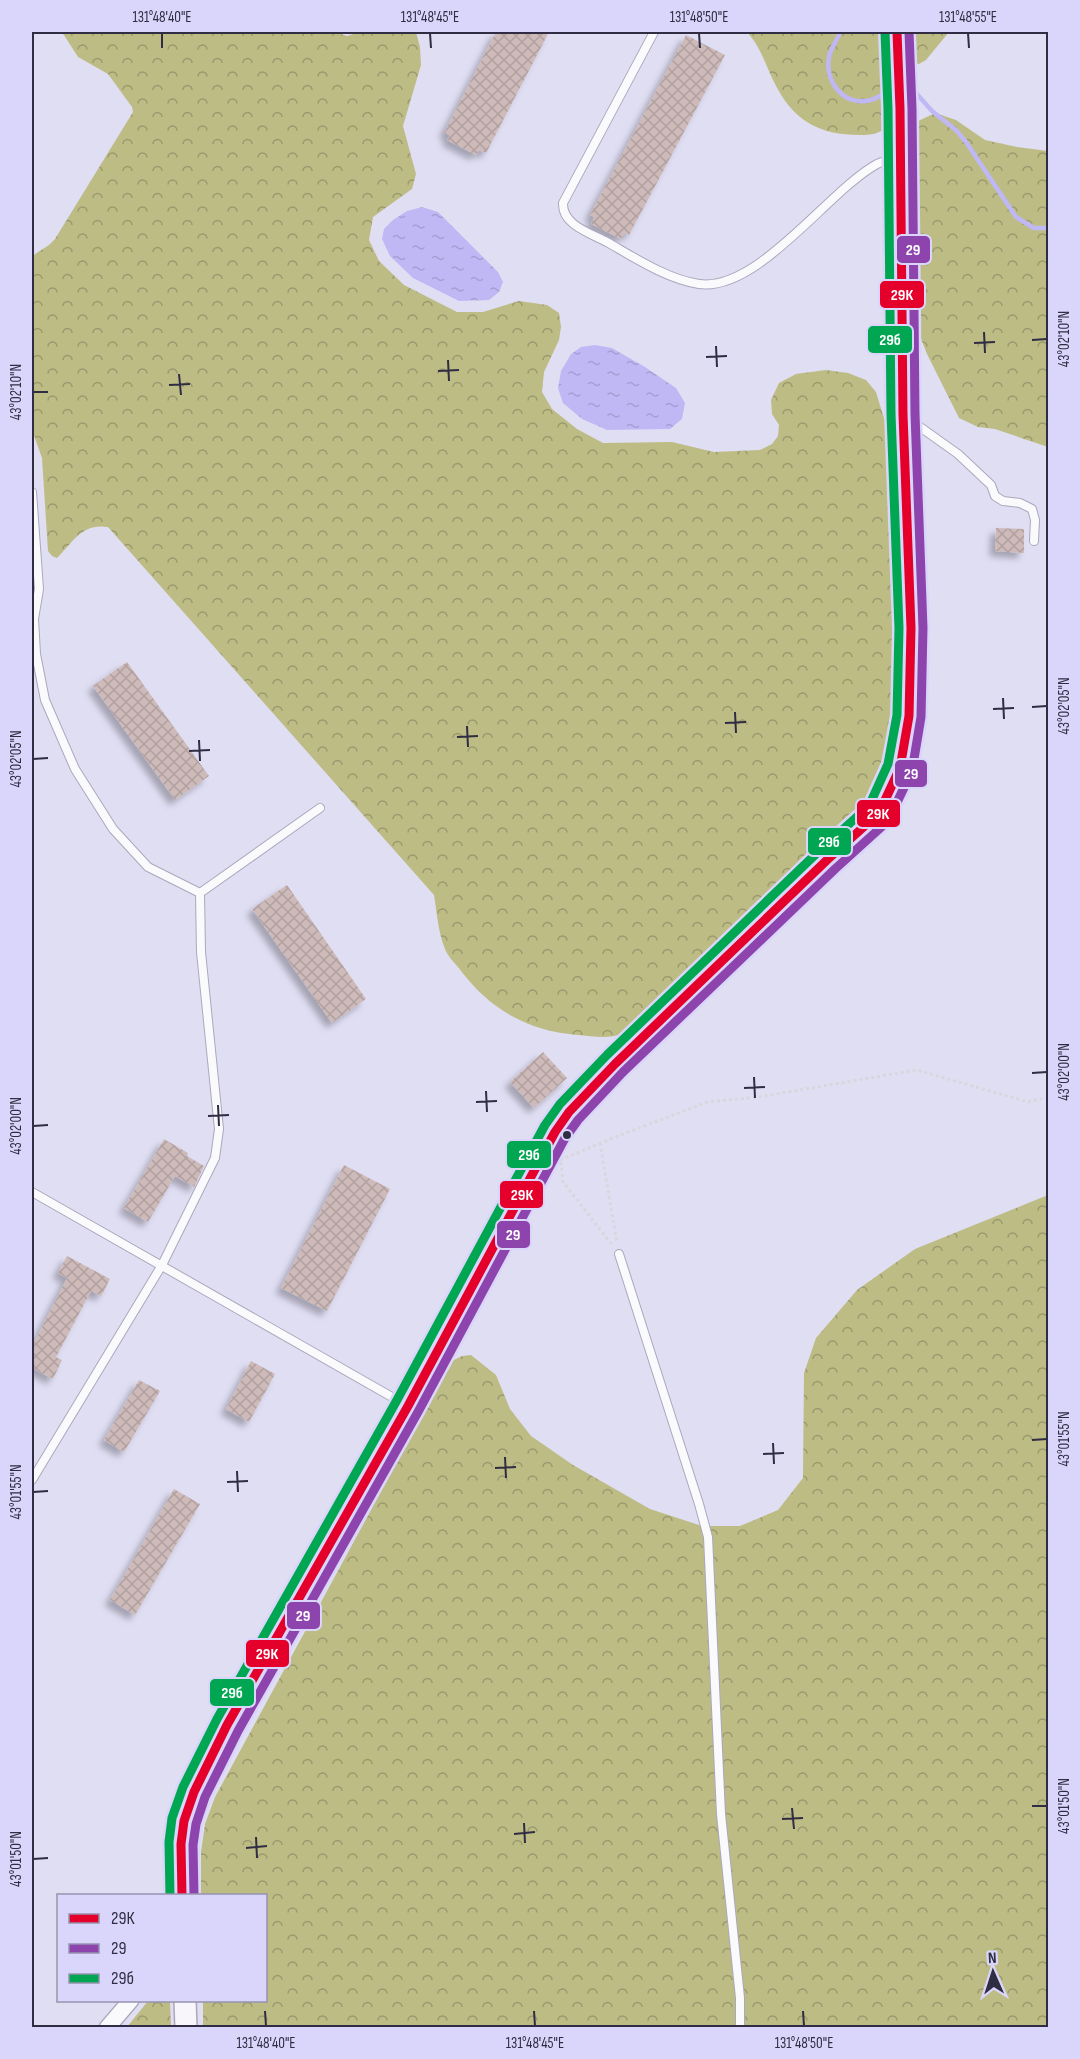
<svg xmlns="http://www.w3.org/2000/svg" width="1080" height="2059" font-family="'Sofia Sans Condensed',sans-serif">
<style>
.forest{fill:url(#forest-crowns)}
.water{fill:url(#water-ripples)}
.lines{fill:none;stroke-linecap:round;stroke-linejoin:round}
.stream{stroke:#c0b8f4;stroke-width:4.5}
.building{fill:url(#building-cross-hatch);filter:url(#shadow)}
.lane-casing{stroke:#aaa8bb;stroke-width:10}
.street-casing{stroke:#aaa8bb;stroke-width:18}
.secondary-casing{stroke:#aaa8bb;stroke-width:24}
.path{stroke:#d8d7de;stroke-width:3;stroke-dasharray:3 3;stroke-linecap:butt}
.lane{stroke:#fafafd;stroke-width:8}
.street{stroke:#fafafd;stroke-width:15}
.secondary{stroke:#f8f6fa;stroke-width:21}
.bus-1-casing{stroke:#dad6fb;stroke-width:14}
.bus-2-casing{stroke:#dad6fb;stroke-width:14}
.bus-3-casing{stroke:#dad6fb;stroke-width:14}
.bus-1{stroke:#e4002b;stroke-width:9}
.bus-2{stroke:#8e44ad;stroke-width:9}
.bus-3{stroke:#00a651;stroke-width:9}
.ticks{fill:none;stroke:#2f2c43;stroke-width:2}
.bus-dot{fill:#2f2c43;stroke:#dad6fb;stroke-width:2}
.line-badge{stroke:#dad6fb;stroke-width:2}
.badge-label{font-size:16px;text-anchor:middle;font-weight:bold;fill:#fff}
.neatline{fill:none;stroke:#2f2c43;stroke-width:2}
.ticks-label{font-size:15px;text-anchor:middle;fill:#2f2c43}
</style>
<defs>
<pattern id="forest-crowns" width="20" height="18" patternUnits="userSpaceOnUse" patternTransform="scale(1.5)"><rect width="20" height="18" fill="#bdbc84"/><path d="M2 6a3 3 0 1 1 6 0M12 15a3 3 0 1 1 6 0" fill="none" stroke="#9a996e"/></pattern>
<pattern id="water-ripples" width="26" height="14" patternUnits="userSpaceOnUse" patternTransform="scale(1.5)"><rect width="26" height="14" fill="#c0b8f4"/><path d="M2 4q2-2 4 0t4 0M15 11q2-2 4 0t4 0" fill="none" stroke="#a59ed2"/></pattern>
<pattern id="building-cross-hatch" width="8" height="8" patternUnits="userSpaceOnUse" patternTransform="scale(1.5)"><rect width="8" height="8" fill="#cebab9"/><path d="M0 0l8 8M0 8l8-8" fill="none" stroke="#b1a0a0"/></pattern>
<filter id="shadow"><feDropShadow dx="-5.5" dy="5.5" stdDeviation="3" flood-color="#0004"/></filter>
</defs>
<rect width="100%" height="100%" fill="#e0def3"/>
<g class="forest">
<path d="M62,32H335L347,36L360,32H416L420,47L421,65L403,126L416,174L412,189L373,217L369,240L379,261L404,285L457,312H483L519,301L547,305L559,313L561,327L559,340L544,372L542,392L552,409L577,429L603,443L672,442L714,452L760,450L772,444L778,436L779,425L772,414L771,400L779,383L796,374L826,370L848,373L866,380L876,392L886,425L893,631L892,713L882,760L860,811L623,1033C609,1040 592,1036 578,1035C528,1031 491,1010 461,971C456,964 448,957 445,949C438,932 437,913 434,895L108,527C82,523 74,541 57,558L52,556L48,551L42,458L32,430V256L49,245L55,239L133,112L132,107L108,74L78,57Z"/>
<path d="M747,32H884L888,118C885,132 878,134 865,135C820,136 793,122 773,80C765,63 760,46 747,32Z"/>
<path d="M910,32H949L926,60L919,64L914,63L911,55Z"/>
<path d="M935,113L956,120L985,140L1017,147L1048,151V447L995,429L978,427L959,418L927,354L918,331L914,123Z"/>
<path d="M1048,1195V2027H203V2001L266,2000V1896H201V1852L205,1824L215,1797L452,1361L462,1356L471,1355L496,1375L510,1409L531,1436L573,1465L650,1509L702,1526H740L778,1510L803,1478L804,1373L816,1338L857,1290L915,1249Z"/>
<path d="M148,2001H170L171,2027H127Z"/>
</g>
<g class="water">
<path d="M422,207L438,212L498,272L503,282L499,292L489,300L459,301L413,278L390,256L382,239L384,229L393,220L407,211Z"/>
<path d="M595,345L612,348L645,367L676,388L685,403L682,419L670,429L607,430L582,419L563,403L558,388L561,371L571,354L581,347Z"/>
</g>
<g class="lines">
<g class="stream">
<path d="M840,32C838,39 833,45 830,53C822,79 843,108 871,100C878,98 885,92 892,90"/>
<path d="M906,89L916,93L932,111L956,130L966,142L1016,217L1034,228H1048"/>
</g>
</g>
<g class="building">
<path d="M496,32H549L486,153L479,150L476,155L447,140L450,135L444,133Z"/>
<path d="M686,35L725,55L629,235L624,233L621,239L591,224L594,217L590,215Z"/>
<path d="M996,528L1024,529V553L995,551Z"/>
<path d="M127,662L209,776L175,800L93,686Z"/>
<path d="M287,885L366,999L332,1023L252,909Z"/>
<path d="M543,1052L567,1078L534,1108L510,1082Z"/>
<path d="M164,1139L188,1153L187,1156L204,1166L194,1187L175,1176L148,1222L124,1208Z"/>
<path d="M344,1165L390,1189L327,1311L281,1288Z"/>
<path d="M67,1256L110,1279L101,1296L91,1291L56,1357L62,1360L53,1379L32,1368V1347L67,1278L58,1273Z"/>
<path d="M251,1361L275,1374L249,1422L226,1409Z"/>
<path d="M139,1380L160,1391L124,1452L104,1440Z"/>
<path d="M174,1489L200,1504L135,1615L110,1600Z"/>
</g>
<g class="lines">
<g class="lane-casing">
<g id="lane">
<path d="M654,32L563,203C562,225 590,233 607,242C635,258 667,279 699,284C758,292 828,191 877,164C884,161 892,159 899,156"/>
<path d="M906,417L958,454L991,485L995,496L1003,501L1020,503L1032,509L1035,520L1034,541"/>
<path d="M32,492L39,589L34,619L36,654L45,700L75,769L113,829L148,867L200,893"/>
<path d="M32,1192L406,1405"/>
<path d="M619,1254L699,1504L708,1537L721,1814L740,1998V2028"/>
<path d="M32,1480L162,1265L215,1158L219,1129L201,952L200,893L320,808"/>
</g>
</g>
<g class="street-casing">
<path id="street" d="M107,2028L131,2000"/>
</g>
<g class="secondary-casing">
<g id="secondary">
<path d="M182,1896L181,1844L184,1821L194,1792L227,1725L408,1406L555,1132L569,1112L615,1064L827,860L879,813L900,768L909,716L911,628L903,414L900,109L897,32"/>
<path d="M185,2000L186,2028"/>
</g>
</g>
<g class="path">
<path d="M600,1143L617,1243"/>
<path d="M560,1160L623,1134L708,1102L758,1097L917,1070L1028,1102L1048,1097"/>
<path d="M561,1162L563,1182L613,1246"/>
</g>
<use href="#lane" class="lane"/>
<use href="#street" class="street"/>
<use href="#secondary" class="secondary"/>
<g class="bus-1-casing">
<path id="bus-1" d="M182,1896L181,1844L184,1821L194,1792L227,1725L408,1406L555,1132L569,1112L615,1064L827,860L879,813L900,768L909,716L911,628L903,414L900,109L897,32"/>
</g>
<g class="bus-2-casing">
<path id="bus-2" d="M194,1896L193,1845L196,1824L205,1797L238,1731L418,1412L565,1138L578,1120L623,1072L835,869L888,821L912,771L921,717L923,628L915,414L912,109L909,32"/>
</g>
<g class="bus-3-casing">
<path id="bus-3" d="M170,1896L169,1842L172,1818L183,1787L217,1719L397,1400L545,1125L560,1104L607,1055L819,851L869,806L888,764L897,715L899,628L891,414L888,109L885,32"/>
</g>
<use href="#bus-1" class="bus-1"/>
<use href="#bus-2" class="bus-2"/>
<use href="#bus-3" class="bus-3"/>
</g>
<path class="ticks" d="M162,33V48M430,33L431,48M699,33L700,48M968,33L969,48M984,332L985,353M1032,340L1047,339M974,343L995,342M716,346L717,367M706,357L727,356M448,360L449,381M438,371L459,370M179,374L181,395M169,385L190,384M33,392H48M1003,698L1004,719M1032,707L1047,706M993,709L1014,708M735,712L736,733M725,723L746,722M467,726L468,747M457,737L478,736M199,740L200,761M189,751L210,750M33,759L48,758M1032,1073L1047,1072M754,1077L755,1098M744,1088L765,1087M486,1091L487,1112M476,1102L497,1101M218,1105L219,1126M208,1116L229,1115M33,1126L48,1125M1032,1440L1047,1439M773,1443L774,1464M763,1454L784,1453M505,1457L506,1478M495,1468L516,1467M237,1471L238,1492M227,1482L248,1481M33,1492L48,1491M1032,1806H1047M792,1808L794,1829M782,1819L803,1818M524,1823L525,1843M514,1834L535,1832M256,1837L257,1858M246,1848L267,1846M33,1859L48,1858M265,2011L266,2026M534,2011L535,2026M803,2011L804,2026"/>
<circle class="bus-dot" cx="567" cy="1135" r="5"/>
<g class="line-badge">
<rect x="896" y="235" width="35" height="29" rx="6" fill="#8e44ad"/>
<rect x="879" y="280" width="46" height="29" rx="6" fill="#e4002b"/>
<rect x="867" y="325" width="46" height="29" rx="6" fill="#00a651"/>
<rect x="894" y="759" width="34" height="29" rx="6" fill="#8e44ad"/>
<rect x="856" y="799" width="45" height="29" rx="6" fill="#e4002b"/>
<rect x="807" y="827" width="45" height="29" rx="6" fill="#00a651"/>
<rect x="506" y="1140" width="46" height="29" rx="6" fill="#00a651"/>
<rect x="499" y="1180" width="45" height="29" rx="6" fill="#e4002b"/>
<rect x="496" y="1220" width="35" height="29" rx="6" fill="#8e44ad"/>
<rect x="286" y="1601" width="35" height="29" rx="6" fill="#8e44ad"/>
<rect x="245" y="1639" width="45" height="29" rx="6" fill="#e4002b"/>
<rect x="209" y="1678" width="46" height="29" rx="6" fill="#00a651"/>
</g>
<g class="badge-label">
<text x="913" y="255">29</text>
<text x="902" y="300">29К</text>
<text x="890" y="345">29б</text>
<text x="911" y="779">29</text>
<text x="878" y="819">29К</text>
<text x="829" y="847">29б</text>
<text x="529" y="1160">29б</text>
<text x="522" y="1200">29К</text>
<text x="513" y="1240">29</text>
<text x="303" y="1621">29</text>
<text x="267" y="1659">29К</text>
<text x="232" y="1698">29б</text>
</g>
<rect width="1080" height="2059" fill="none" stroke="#dad6fb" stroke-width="66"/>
<rect x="57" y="1894" width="210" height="108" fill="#dad6fb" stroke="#9692b1" stroke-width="1.5"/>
<rect x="69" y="1914" width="30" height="9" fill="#e4002b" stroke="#9692b1" stroke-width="1.5"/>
<text x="111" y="1924" font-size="18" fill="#2f2c43">29К</text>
<rect x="69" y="1944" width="30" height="9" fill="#8e44ad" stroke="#9692b1" stroke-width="1.5"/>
<text x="111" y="1954" font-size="18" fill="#2f2c43">29</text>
<rect x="69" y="1974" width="30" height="9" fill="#00a651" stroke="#9692b1" stroke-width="1.5"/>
<text x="111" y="1984" font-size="18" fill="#2f2c43">29б</text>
<g transform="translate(993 1972) rotate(357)" stroke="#dad6fb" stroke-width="4.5" paint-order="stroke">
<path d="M0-4.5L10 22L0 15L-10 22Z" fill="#2f2c43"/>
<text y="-9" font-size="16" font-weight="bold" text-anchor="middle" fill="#2f2c43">N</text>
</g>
<rect x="33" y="33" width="1014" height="1993" class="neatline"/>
<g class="ticks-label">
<text x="162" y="22">131°48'40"E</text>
<text x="430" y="22">131°48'45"E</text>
<text x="699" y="22">131°48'50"E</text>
<text x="968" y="22">131°48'55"E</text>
<text transform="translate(1064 339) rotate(-90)" y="5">43°02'10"N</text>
<text transform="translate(16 392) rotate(-90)" y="5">43°02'10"N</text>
<text transform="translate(1064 706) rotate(-90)" y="5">43°02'05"N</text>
<text transform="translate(16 759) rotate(-90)" y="5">43°02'05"N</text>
<text transform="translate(1064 1072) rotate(-90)" y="5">43°02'00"N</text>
<text transform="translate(16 1126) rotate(-90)" y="5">43°02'00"N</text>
<text transform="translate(1064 1439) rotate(-90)" y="5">43°01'55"N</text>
<text transform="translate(16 1492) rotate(-90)" y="5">43°01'55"N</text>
<text transform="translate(1064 1806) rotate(-90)" y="5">43°01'50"N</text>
<text transform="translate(16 1859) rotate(-90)" y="5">43°01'50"N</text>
<text x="266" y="2048">131°48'40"E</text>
<text x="535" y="2048">131°48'45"E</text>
<text x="804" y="2048">131°48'50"E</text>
</g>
</svg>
